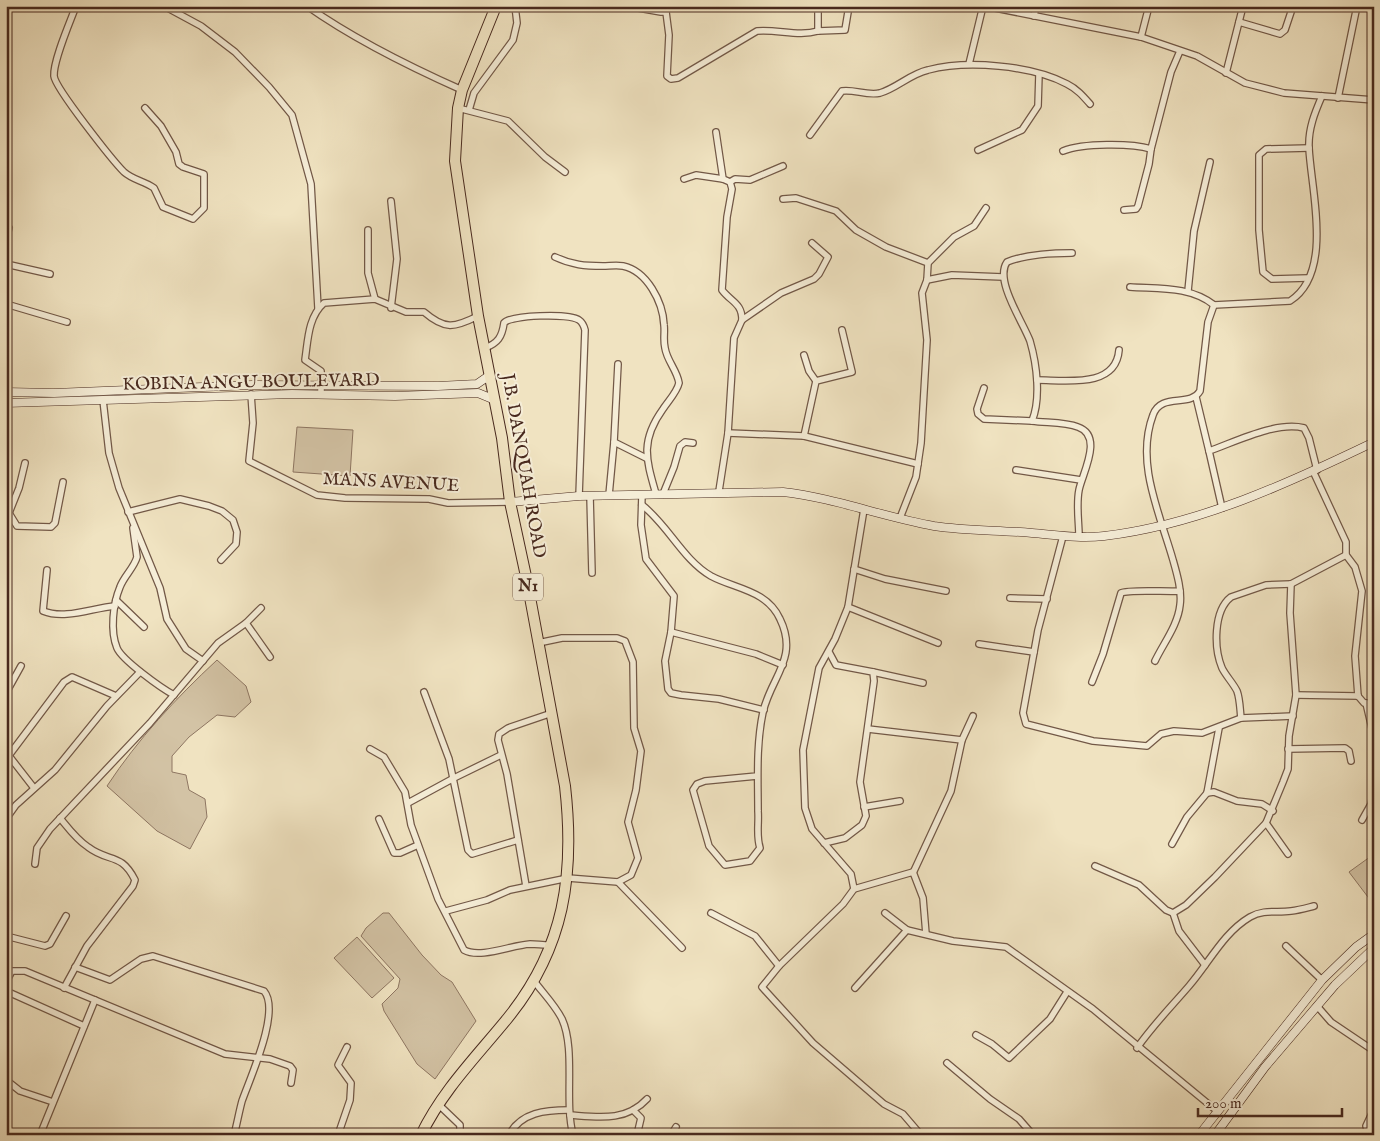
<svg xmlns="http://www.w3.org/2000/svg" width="1380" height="1141" font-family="'IM FELL English',serif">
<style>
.green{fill:#d3c3a5;stroke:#8e7662}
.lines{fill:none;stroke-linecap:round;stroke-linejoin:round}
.street-casing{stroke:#725847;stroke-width:8}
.secondary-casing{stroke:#48291e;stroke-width:9}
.highway-casing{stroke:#48291e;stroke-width:12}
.street{stroke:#f5edd7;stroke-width:5.5}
.secondary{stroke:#f5edd7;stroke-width:8}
.highway{stroke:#f0e3c1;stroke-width:10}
.labels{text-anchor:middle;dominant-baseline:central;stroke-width:4;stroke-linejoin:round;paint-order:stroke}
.shield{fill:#f5edd7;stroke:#7c6456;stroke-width:1}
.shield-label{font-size:16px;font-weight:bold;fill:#48291e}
.street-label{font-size:18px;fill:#48291e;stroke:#f5edd7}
</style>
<rect width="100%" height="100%" fill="#f0e3c1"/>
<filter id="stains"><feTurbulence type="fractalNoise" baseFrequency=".004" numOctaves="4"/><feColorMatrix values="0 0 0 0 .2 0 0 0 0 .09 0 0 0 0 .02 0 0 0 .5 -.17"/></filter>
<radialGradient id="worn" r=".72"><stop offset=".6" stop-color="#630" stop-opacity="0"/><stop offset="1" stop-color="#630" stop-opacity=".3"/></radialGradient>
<g class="green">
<path d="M297,427L353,430L350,476L293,472Z"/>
<path d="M217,660L246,686L251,702L235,717L217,715L189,737L172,756V772L186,775L189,790L205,799L207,817L190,849L157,831L107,786C138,739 176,698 217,660Z"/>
<path d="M1374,854V905L1349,872Z"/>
<path d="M383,913H389L422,955L441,975L452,982L476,1021L435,1079L417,1064L384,1011L382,1004L398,988L400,979L361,936L366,928Z"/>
<path d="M357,937L394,978L372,998L334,958Z"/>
</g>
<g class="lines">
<g class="street-casing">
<g id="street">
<path d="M76,6C70,22 53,61 54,76C55,88 113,161 124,172C133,180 144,181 154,188L163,207L193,219L204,208V174L183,167L179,164L176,152L161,126L145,108"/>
<path d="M164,6L201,26L235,52L269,87L292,115L311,184L318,308"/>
<path d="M307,6C355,40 408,66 462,90"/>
<path d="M627,6L661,12H666V6"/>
<path d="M818,6V31L845,30L849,6"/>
<path d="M985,6L1141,37L1197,56L1245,83L1284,93L1374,100"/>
<path d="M1173,6L1180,8"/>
<path d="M666,12L669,35L667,76L671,79L678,78L757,31C777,29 799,37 818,31"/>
<path d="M1034,16L1036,6"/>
<path d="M1239,22L1280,34L1285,30L1293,6"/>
<path d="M1141,37L1149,6"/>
<path d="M969,64L983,6"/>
<path d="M1226,73L1243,6"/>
<path d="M1338,98L1357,6"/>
<path d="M458,108L508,121L545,157L565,172"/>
<path d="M469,110L474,93L513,40L517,23L515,6"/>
<path d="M716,132L723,179L730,182L732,189L727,217L722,290C731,302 742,303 742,320"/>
<path d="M810,135L842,91C854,89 867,96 880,93C897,88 910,74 928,70C967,60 1031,65 1067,84C1077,89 1083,96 1090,104"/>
<path d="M978,150L1022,130L1038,106L1039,74"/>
<path d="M1063,151C1083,143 1131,143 1151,149L1171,72L1180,51"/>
<path d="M684,179L696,175L723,179"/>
<path d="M730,182L735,179L750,180L783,166"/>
<path d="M783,199L796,198L836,211L856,230L886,247L928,263"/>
<path d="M391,201L397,259L391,308"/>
<path d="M1124,210L1136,209L1138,206L1149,164L1151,149"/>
<path d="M368,230V273L375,299"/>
<path d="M6,238L9,228"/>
<path d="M1072,253C1050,253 1027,254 1007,262C994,280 1023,322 1030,341C1037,365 1041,399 1032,421C1046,423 1065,422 1078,427C1104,436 1082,474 1079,490C1076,505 1079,522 1079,537"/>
<path d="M555,257C572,265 585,266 603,266C609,266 617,265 623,266C647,271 663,302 664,325C665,332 663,340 665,348C667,361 677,370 679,383C677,392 669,400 663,409C640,441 646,459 656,494"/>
<path d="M6,264L50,274"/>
<path d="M1308,278L1272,279L1263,272L1259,230V155L1266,149L1309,148"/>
<path d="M927,280L952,275L1003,277"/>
<path d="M1130,287C1159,289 1190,286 1214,305L1290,301C1334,273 1311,190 1309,148C1308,129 1315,112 1322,96"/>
<path d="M1188,291L1194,231L1210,162"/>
<path d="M6,304L67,322"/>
<path d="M485,348C498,343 502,337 504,323C510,315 569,313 579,320C582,322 584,326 585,330L579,496"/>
<path d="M804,355L809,371L816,381"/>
<path d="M618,364L614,442L646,458"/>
<path d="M1037,380C1065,380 1116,389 1119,350"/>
<path d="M984,388L977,409L978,414L984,419L1032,421"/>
<path d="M251,394L253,423L249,461L317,495L345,498L429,499L448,503L510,502"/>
<path d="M321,395V371L305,360C308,340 308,317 324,303L375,299L406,312H424C445,330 454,328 478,316"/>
<path d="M1196,397L1209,451"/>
<path d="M103,400L109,453L119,488L160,588L167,619L186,649L203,661"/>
<path d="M728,433L804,436L918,464"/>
<path d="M804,436L816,381L852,372L842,330"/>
<path d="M1016,470L1081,480"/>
<path d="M1313,471L1346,542V555L1355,567L1362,591L1355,656L1358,696"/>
<path d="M719,491L728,433L734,338L742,320L781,293L814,279L819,274L828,257L812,243"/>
<path d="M663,494L674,467L680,446L685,442L693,443"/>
<path d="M609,495L614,442"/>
<path d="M642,495L641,525L646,559L674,596L671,632L665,661L668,689L671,693L681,695L719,699L764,710"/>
<path d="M590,496L592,573"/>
<path d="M642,505C668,525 683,560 711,576C735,589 767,590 780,619C799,658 771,677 763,712C756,745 758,778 758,811C759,824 756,835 760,848L750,861L725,865L709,846L693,790L697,784L705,781L757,776"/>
<path d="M1222,508L1209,451C1235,442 1276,421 1304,428L1309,438L1317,470"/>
<path d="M7,512L9,513L19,488L25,463"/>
<path d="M128,512L180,499L209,506L222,511L233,520L237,532L236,544L221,560"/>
<path d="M9,513L17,526L51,527L55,523L63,482"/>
<path d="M900,518L916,477L921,443L927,340L922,293L927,280L928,263L954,237L974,226L986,208"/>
<path d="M133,528L137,557C134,568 124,576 120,587C113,604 110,631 117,648C122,660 161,688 174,695"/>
<path d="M1063,536L1038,630L1023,713L1026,724L1093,741L1147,746L1161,734L1174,731L1202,733L1241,718L1293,716"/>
<path d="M854,569L885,579L946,591"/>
<path d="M47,570L43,611C65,620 92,608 115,606"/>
<path d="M1291,584L1346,555"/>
<path d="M1010,598L1047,599"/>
<path d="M116,600L144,627"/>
<path d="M848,607L938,643"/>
<path d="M246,623L270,657"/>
<path d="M671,632L756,654L783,665"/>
<path d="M538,643L562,638H617L625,641L633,662L634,728L641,751L636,790L628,822L638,858L631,875L618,882"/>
<path d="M979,644L1034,652"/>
<path d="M1155,661C1163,644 1178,625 1180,605C1182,591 1177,574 1173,560C1160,514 1135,463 1153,415C1161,392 1190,408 1200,391L1208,322L1214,305"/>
<path d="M873,672L923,683"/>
<path d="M1092,682L1103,654L1121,593C1128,589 1168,592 1180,591"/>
<path d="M424,692L449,759L468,850L472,854L518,840"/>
<path d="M6,693L21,666"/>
<path d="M1296,695L1358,696"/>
<path d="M1358,696L1364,703L1374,704"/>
<path d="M1366,703L1374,737"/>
<path d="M1241,718C1240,710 1240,699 1237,691C1233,683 1226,676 1222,668C1214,649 1213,611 1231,597L1266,585L1291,584"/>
<path d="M868,729L962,740"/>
<path d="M370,749L384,757L405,792L411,825L438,899L464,950C480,959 512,945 530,944C536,944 543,945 550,945"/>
<path d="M1288,749L1345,748L1349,751L1351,761"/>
<path d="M6,752L34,788"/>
<path d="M10,754L64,682L72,677L116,696"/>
<path d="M1207,793L1214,792L1237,801L1262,804L1273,811"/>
<path d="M408,803L454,778L501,755"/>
<path d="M864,807L900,801"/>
<path d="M60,818C69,829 76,839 88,847C109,863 121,852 135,880L133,886L87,946L64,988"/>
<path d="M6,819L16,805L55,770L107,706L140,672"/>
<path d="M379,819L394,853H400L418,845"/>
<path d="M1362,820L1371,804L1374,790"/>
<path d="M1266,823L1288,854"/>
<path d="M824,843L845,838L862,825L866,816L860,782L874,681L873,672L836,665L829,652"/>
<path d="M1172,844L1187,817L1207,793L1219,728"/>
<path d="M35,864L37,848L50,829L150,723L218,643L246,623L261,608"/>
<path d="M1095,866L1139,885L1166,910L1173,913L1186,905L1215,877L1266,823L1283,782L1288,769L1289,736L1296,695L1290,613L1291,584"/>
<path d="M913,873L951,791L962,740L973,716"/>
<path d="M526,886L507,774L498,740L499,734L508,728L552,713"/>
<path d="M854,889L851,874L812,829L805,808L803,750L819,668L835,639L848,607L864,509"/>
<path d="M446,911L487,900L510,890L568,878L618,882L682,948"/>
<path d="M711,913L755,936L779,966"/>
<path d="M885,913L907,930"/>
<path d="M1173,913L1179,931L1205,965"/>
<path d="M6,936L45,946L50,944L66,916"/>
<path d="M1286,946L1322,980"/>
<path d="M75,967L110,980L141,959L153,956L264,991C281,1011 250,1078 242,1101C239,1112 237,1124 234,1135"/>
<path d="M534,981C543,993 555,1005 562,1019C576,1050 564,1100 573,1135"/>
<path d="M6,982L12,971H25L225,1054L270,1059L290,1066L293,1070L291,1083"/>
<path d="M855,988L907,930L953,941L1006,947L1093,1009L1217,1111"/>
<path d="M6,991L84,1026"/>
<path d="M1317,1006L1331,1022L1374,1051"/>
<path d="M976,1035L992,1044L1009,1058L1050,1019L1067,992"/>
<path d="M1137,1048C1153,1025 1171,1007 1189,986C1209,963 1223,933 1250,917C1264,909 1277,913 1291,911C1299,910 1306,908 1314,906"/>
<path d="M947,1063L990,1099L1019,1119L1033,1135"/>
<path d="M6,1080L20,1091L53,1102"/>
<path d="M438,1104L460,1125V1135"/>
<path d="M633,1110L641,1118L637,1135"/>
<path d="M570,1115C598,1117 626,1122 647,1099"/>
<path d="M1219,1130L1226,1135"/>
<path d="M40,1135L95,1000"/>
<path d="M338,1135L350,1100L351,1083L338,1065L347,1047"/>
<path d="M509,1135C521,1112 546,1110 569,1110"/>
<path d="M671,1135L676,1127"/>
<path d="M921,1135L903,1114L884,1104L813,1043L762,987L779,966L843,904L854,889L913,872L923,898L926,934"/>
<path d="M1368,1135L1366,1126L1374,1109"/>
</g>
</g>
<g class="secondary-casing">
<g id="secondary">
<path d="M6,392L54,393L252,385L438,386L477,384L490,375"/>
<path d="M6,403L292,394L395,396L478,393L495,400"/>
<path d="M510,502L579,496L783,492C835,498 883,517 934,526C967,531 1000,530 1032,533C1056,535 1080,539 1104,536C1198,525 1289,483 1374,442"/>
<path d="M1199,1135L1322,980L1356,947L1374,934"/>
<path d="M1215,1135L1265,1067L1335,985L1374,948"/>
</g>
</g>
<g class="highway-casing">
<path id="highway" d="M421,1135C442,1091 476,1057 507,1019C565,948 575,874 565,786L527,581L510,502L502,438L478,316L455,161L458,108L462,90L496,6"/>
</g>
<use href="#street" class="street"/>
<use href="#secondary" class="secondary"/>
<use href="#highway" class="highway"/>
</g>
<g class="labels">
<rect class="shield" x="513" y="573.5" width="30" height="27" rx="4"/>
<g class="shield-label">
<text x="528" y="587">N1</text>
</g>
<g class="street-label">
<text transform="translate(251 383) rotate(-1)">KOBINA ANGU BOULEVARD</text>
<text transform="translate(523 466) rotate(80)">J.B. DANQUAH ROAD</text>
<text transform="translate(391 483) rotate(3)">MANS AVENUE</text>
</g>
</g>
<rect width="1380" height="1141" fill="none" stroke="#f0e3c1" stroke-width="25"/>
<rect x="8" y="8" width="1365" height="1126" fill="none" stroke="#48291e" stroke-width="2.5"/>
<rect x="12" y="12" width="1355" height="1116" fill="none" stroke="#48291e"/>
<path d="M1198 1108v8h144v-8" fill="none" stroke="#48291e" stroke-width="2.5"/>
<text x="1205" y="1108" font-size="15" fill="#48291e" stroke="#f5edd7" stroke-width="4" paint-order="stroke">200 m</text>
<rect width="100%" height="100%" filter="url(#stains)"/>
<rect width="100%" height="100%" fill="url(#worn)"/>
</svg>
